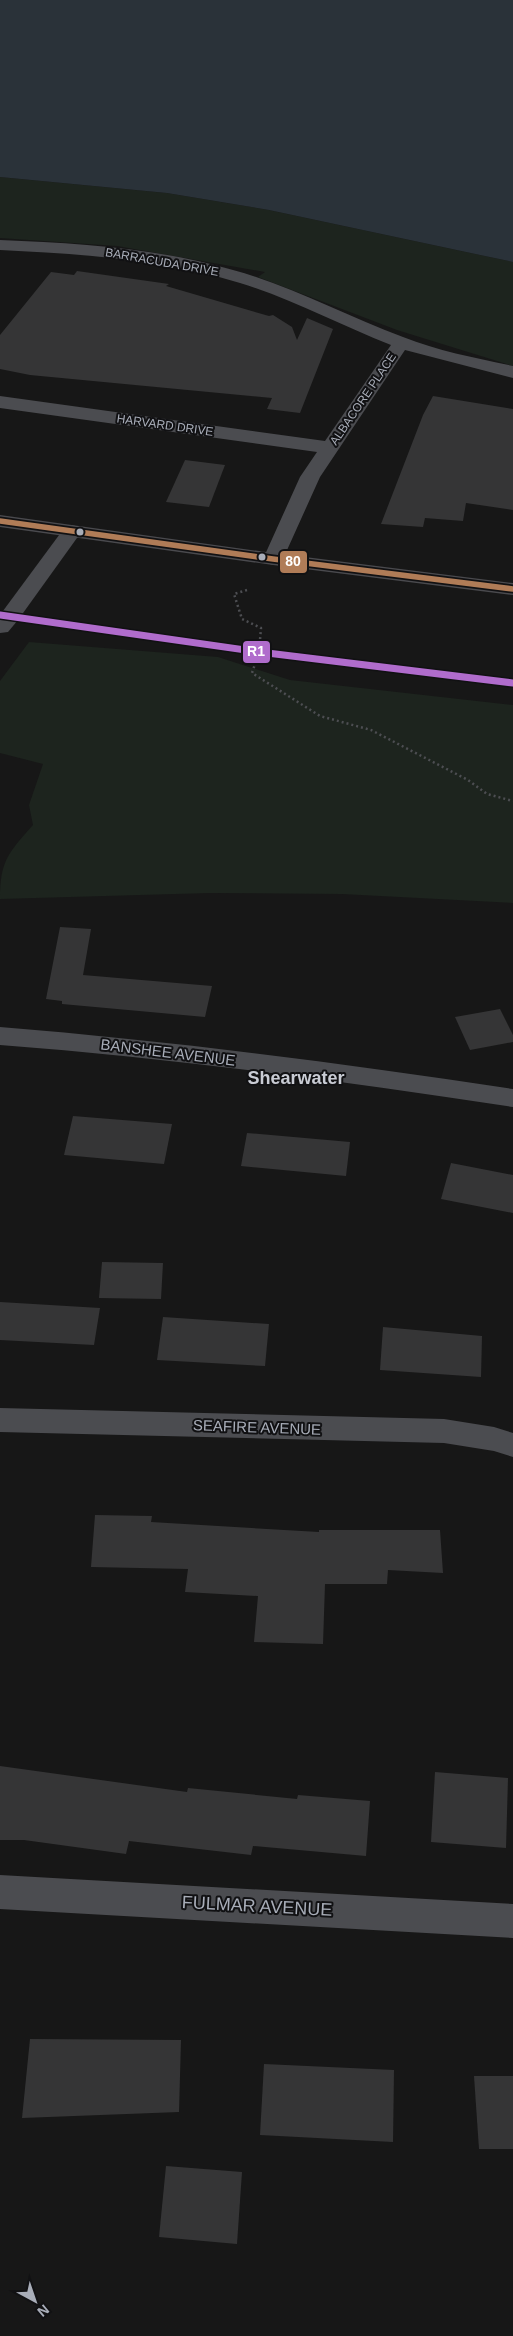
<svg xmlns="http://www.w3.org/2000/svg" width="513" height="2336" font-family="Arial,sans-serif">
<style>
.green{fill:#1d241e}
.water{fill:#2a3239}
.building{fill:#353536}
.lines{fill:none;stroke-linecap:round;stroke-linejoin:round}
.path{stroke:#4d4e52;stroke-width:2.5;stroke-dasharray:2 3;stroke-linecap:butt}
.street{fill:#4b4c50;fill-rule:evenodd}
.secondary{fill:#4a4a4e;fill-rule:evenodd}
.bus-1-casing{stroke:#111113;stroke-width:9}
.bus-1{stroke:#b07c57;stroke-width:5.5}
.rail-1-casing{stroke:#111113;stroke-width:10}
.rail-1{stroke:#b06ccc;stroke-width:7}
.bus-dot{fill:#a8adb8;stroke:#111113;stroke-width:2}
.labels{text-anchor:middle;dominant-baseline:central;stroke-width:4;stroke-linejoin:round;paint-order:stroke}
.far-street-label{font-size:12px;fill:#a8adb8;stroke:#111113}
.street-label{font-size:15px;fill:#a8adb8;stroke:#111113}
.quarter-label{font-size:18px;font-weight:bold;fill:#c9ccd4;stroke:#111113}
.near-street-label{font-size:18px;fill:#a8adb8;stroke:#111113}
.line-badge{stroke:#111113;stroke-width:2}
.badge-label{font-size:14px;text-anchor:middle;font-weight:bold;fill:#fff}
</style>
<rect width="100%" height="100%" fill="#171717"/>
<g class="green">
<path d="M0,177L167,193L269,210L513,262V366L397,330L258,277L265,272L117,246L0,238Z"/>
<path d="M29,642L218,657L290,680L513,705V903L342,894L210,893L0,899C0,861 8,853 33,825L29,805L43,764L0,753V681Z"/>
</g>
<path class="water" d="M0,0H513V262L269,210L167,193L0,177Z"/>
<g class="building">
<path d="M77,271L169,284L166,286L269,316L273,315L292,327L297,340L307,318L333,329L300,413L267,409L272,398L30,375L0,369V335L51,272L74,275Z"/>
<path d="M433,396L513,409V510L466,503L463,521L425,518L423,527L381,524L423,415Z"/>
<path d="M185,460L225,465L209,507L166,502Z"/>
<path d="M60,927L91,929L83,975L212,986L205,1017L62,1004V1001L46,999Z"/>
<path d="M500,1009L513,1035V1042L470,1050L455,1017Z"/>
<path d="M73,1116L172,1124L164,1164L64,1155Z"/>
<path d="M247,1133L350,1142L346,1176L241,1166Z"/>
<path d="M451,1163L513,1175V1213L441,1199Z"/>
<path d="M102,1262L163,1263L161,1299L99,1298Z"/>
<path d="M0,1302L100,1308L94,1345L0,1340Z"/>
<path d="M163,1317L269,1324L265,1366L157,1360Z"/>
<path d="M383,1327L482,1336L481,1377L380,1370Z"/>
<path d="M95,1515L152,1516L151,1522L319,1532V1530H440L443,1573L388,1570L387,1584H325L323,1644L254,1642L258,1596L185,1592L188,1569L91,1567Z"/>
<path d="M0,1766L187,1792L188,1788L297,1799L298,1795L370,1801L366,1856L253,1846L251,1855L129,1841L126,1854L24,1840H0Z"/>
<path d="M435,1772L508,1778L506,1848L431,1842Z"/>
<path d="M30,2039L181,2040L179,2112L22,2118Z"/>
<path d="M264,2064L394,2070L393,2142L260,2135Z"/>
<path d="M474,2076H513V2149H479Z"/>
<path d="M166,2166L242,2172L237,2244L159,2237Z"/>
</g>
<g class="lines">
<path class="path" d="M247,590L234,594L242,619L261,628L259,652L252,673L320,716L371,730L468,780L487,794L513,801"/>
<g class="street">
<path d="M0,240C78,243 158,248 233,270C292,286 346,316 403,337C438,351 476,358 513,366V378L405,350L320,477L283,559L280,563L273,565L266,563L263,559L300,477L317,452L0,408V396L325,441L391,345C340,325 292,299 240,283C163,259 80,254 0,250Z"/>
<path d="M72,525L79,527L82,531L18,620L8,632L0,633V615L65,527Z"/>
<path d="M0,1027C172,1041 342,1063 513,1089V1107C342,1081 172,1058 0,1045Z"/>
<path d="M0,1408L444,1419L494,1427L513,1433V1457L494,1451L444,1443L0,1432Z"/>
<path d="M0,1875L513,1904V1938L0,1909Z"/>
</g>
<path class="secondary" d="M0,515L273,553L513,583V595L273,565L0,527Z"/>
<g class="bus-1-casing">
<path id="bus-1" d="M0,521L273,559L513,589"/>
</g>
<use href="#bus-1" class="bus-1"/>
<g class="rail-1-casing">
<path id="rail-1" d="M0,615L259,652L513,683"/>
</g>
<use href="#rail-1" class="rail-1"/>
</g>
<g class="bus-dot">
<circle cx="80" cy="532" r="4.5"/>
<circle cx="262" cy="557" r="4.5"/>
</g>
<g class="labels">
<g class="far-street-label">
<text transform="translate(162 262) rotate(10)">BARRACUDA DRIVE</text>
<text transform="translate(363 399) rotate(-56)">ALBACORE PLACE</text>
<text transform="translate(165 425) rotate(8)">HARVARD DRIVE</text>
</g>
<g class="street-label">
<text transform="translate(168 1052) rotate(7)">BANSHEE AVENUE</text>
<text transform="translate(257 1427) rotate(2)">SEAFIRE AVENUE</text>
</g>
<g class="quarter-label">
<text x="296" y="1078">Shearwater</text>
</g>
<g class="near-street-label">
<text transform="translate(257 1906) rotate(3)">FULMAR AVENUE</text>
</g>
</g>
<g class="line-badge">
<rect x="279" y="550" width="29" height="24" rx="5" fill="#b07c57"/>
<rect x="242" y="640" width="29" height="24" rx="5" fill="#b06ccc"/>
</g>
<g class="badge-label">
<text x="293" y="566">80</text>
<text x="256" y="656">R1</text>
</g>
<g transform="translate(35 2301) rotate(140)" stroke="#111113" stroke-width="4" paint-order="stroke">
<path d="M0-4L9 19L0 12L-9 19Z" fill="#a8adb8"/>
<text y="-8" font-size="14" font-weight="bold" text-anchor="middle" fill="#a8adb8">N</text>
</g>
</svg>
